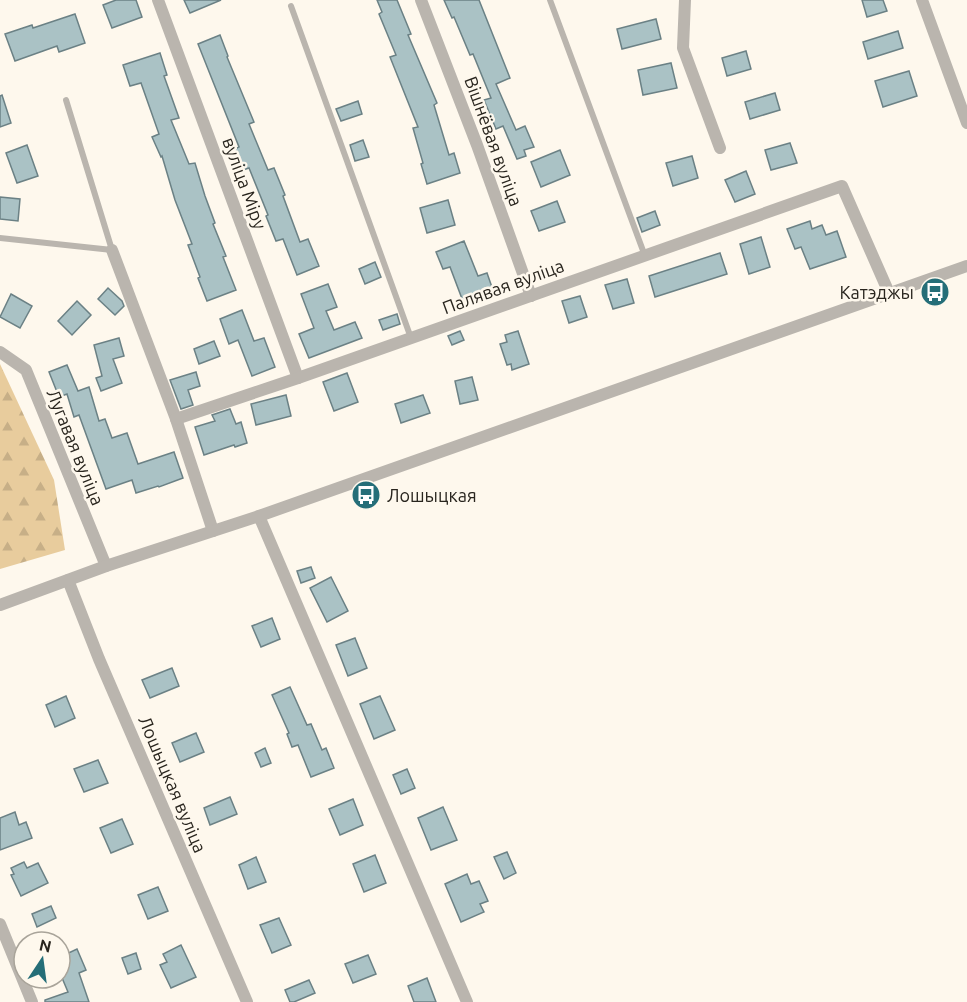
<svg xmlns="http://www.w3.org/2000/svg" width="967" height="1002" font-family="Ubuntu,sans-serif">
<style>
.forest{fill:url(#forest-firs)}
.building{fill:#aac2c5;stroke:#6b8185;stroke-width:1.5}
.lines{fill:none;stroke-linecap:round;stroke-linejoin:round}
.service{stroke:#bab5ae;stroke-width:6}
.minor{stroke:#bab5ae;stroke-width:12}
.labels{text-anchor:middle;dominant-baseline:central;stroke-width:5;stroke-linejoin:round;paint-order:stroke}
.street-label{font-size:18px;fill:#29251e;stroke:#fef8ed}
.poi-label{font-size:18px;fill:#29251e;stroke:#fef8ed;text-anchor:end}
</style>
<defs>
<pattern id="forest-firs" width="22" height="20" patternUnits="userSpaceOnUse" patternTransform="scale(1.5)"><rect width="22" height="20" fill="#e8cc9d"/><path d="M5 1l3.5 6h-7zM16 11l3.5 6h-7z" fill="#c7af87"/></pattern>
</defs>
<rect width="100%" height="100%" fill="#fef8ed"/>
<path class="forest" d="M0,364L54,480L65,550L0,569Z"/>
<g class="building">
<path d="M116,0H136L142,17L112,28L103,5Z"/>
<path d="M184,0H221L190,13Z"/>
<path d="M377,0H397L411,34L408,35L437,103L434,105L449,155L454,153L460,173L427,184L421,164L423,163L413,128L418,127L390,57L396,55L379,14L382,12Z"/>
<path d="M444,0H479L510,78L496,84L516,130L525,126L534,147L524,150L526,156L517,159L503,126L496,129L484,100L491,98L473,54L470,55L454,17L452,18Z"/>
<path d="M862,0H883L887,11L867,17Z"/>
<path d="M75,14L85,43L59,52L57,46L15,61L5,34L32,25L33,28Z"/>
<path d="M656,19L661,39L622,49L617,29Z"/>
<path d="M898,31L903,48L868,59L863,42Z"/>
<path d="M220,35L228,56L227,57L254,122L249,124L268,170L274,168L285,195L283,196L300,242L308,239L319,266L297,275L283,239L276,241L266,216L268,215L249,168L243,170L235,149L239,147L198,44Z"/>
<path d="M746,51L751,69L727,76L722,58Z"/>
<path d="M160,53L167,75L164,76L179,118L171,120L189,164L195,163L205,196L215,223L213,224L226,256L223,257L236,290L207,301L198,278L200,277L188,245L192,244L175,200L162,156L161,157L152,137L159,134L141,83L130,86L123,65Z"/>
<path d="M671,63L677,88L643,95L638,70Z"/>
<path d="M909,71L917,96L883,107L875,81Z"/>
<path d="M775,93L780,110L750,119L745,102Z"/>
<path d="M2,95L11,123L0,127V96Z"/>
<path d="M358,101L362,114L341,121L336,109Z"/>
<path d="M363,140L369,157L355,161L350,145Z"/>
<path d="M790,143L797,163L771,170L765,150Z"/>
<path d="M27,145L38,176L17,183L6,153Z"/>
<path d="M560,150L570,175L541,187L531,162Z"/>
<path d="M692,156L698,178L673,186L666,163Z"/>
<path d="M746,171L755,194L735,202L725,180Z"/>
<path d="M0,197L20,199L18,221L0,219Z"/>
<path d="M448,200L455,225L427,233L420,208Z"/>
<path d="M557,201L565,222L539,231L531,211Z"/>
<path d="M655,211L660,225L642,232L637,218Z"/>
<path d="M810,221L812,229L822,225L826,235L837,231L846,257L810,269L801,247L795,249L787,229Z"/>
<path d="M761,237L770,267L749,274L740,244Z"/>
<path d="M464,241L478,276L487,273L494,293L464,304L450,267L443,269L436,252Z"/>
<path d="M720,253L727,274L655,297L649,276Z"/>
<path d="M375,262L381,277L365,284L359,269Z"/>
<path d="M627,279L634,303L613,309L605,285Z"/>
<path d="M328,284L337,307L326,311L334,330L355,322L362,338L309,358L299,334L314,328L301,294Z"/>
<path d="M108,288L122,301L124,306L115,315L98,299Z"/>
<path d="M11,294L32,306L20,328L0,317Z"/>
<path d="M580,296L587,317L569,323L562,301Z"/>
<path d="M77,301L91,315L72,335L58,321Z"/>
<path d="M242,310L254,341L264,338L275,367L252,376L238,340L229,344L220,319Z"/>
<path d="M397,314L400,324L383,330L379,320Z"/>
<path d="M460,331L464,340L452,345L448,336Z"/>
<path d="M518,331L529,364L512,370L511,364L507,365L500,344L507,342L505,335Z"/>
<path d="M119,338L124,356L113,359L122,383L101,391L96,378L102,376L94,345Z"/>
<path d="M214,341L220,356L199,364L194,349Z"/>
<path d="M67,365L78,391L89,387L99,421L105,419L112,438L127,433L138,464L174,452L183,478L159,487L158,486L136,493L132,480L106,489L79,415L74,417L67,394L59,397L49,372Z"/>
<path d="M196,372L200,386L188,390L193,405L181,409L170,380Z"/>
<path d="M347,373L358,402L334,411L323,382Z"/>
<path d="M472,377L478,400L460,404L455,381Z"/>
<path d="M286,395L291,416L256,425L251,404Z"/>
<path d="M423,395L430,413L401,423L395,404Z"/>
<path d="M230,409L236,424L241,422L247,443L235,447L234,445L204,455L195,427L215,421L212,415Z"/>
<path d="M311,567L315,578L301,583L297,571Z"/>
<path d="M331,577L348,611L327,622L310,588Z"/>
<path d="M272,618L280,639L261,647L252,626Z"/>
<path d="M355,638L367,668L348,676L336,645Z"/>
<path d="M172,668L179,686L150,698L142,680Z"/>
<path d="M290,687L307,725L311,724L322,750L326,748L334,768L311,777L298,745L292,747L287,734L289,733L272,695Z"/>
<path d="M66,696L75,718L55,727L46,705Z"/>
<path d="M380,696L395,730L374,739L360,704Z"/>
<path d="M196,733L204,752L180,762L172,743Z"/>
<path d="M265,748L271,763L261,767L255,753Z"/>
<path d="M98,760L108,783L84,792L74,769Z"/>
<path d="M407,769L415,788L401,794L393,775Z"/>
<path d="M230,797L237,814L210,825L204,808Z"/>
<path d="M353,799L363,825L340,835L329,809Z"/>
<path d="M443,807L457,840L431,850L418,818Z"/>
<path d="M15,812L19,825L26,822L32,838L0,850V818Z"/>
<path d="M122,819L133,844L111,853L100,828Z"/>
<path d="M507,852L516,873L504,879L494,857Z"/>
<path d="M375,855L386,883L364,892L353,864Z"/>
<path d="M256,857L266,882L248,889L239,865Z"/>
<path d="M24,862L27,868L38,863L48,883L21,896L11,875L14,874L11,868Z"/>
<path d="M467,874L471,884L479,881L488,901L480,904L484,912L461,922L445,884Z"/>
<path d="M158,887L168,911L148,919L138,895Z"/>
<path d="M51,906L56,918L37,927L32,914Z"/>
<path d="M279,918L291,945L272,953L260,925Z"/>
<path d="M181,945L196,977L171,988L160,965L167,962L163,954Z"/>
<path d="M77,949L86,970L79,973L89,1002H45V1000L68,992L60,973V957Z"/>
<path d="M136,953L141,969L128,974L122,958Z"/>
<path d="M368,955L376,974L353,983L345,964Z"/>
<path d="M427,978L436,1002H414L408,986Z"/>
<path d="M309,980L315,993L294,1002H290L285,990Z"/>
</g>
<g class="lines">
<g class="service">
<path d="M550,0L645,256"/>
<path d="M291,6L411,338"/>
<path d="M0,238L112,250L66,100"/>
</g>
<g class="minor">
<path d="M158,0L298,378"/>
<path d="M421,0L477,145L531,296"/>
<path d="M685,0L683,48L720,148"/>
<path d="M922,0L967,123"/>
<path d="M112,250L176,419L213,531"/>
<path d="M0,352L26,370L106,566"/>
<path d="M176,419L298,378L842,186L889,293"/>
<path d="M259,516L467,1002"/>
<path d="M68,580L99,659L247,1002"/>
<path d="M0,605L106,566L259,516L967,266"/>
<path d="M0,924L32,1002"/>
</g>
</g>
<defs>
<g id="bus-disc" transform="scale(1.5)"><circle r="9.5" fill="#256e78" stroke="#fef8ed"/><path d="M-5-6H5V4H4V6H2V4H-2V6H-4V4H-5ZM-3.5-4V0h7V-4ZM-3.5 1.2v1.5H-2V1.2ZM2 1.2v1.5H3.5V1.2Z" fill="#fff"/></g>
</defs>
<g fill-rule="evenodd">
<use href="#bus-disc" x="935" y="292"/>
<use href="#bus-disc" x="366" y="495"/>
</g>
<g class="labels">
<g class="street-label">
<text transform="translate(494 141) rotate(70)">Вішнёвая вуліца</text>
<text transform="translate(245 183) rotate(70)">вуліца Міру</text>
<text transform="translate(503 286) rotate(-20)">Палявая вуліца</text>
<text transform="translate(76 447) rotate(68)">Лугавая вуліца</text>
<text transform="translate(173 784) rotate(67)">Лошыцкая вуліца</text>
</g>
<g class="poi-label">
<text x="914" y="292">Катэджы</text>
<text x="387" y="495" text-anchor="start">Лошыцкая</text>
</g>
</g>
<g transform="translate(42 960) rotate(13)"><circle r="28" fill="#fef8ed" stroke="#a9a49a" stroke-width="1.5"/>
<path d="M0-4.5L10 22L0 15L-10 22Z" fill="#256e78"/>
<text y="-9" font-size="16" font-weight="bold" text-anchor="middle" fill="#29251e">N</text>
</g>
</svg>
